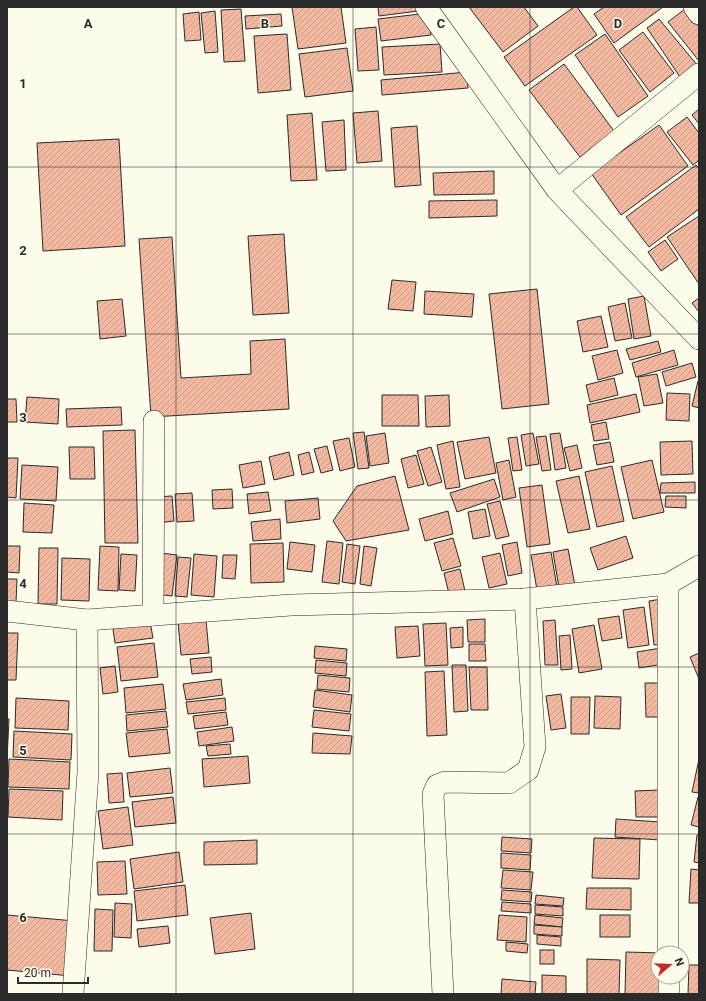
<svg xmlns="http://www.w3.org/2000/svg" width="706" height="1001" font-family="Roboto,sans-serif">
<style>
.building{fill:url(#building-hatch);stroke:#2b2b2b}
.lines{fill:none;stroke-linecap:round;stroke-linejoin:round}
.minor-casing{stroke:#2b2b2b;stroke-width:22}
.minor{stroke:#fdfbea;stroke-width:21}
.grid{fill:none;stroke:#2b2b2b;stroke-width:1;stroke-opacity:0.55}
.grid-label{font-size:13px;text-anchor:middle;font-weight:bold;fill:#2b2b2b;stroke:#fdfbea;stroke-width:3;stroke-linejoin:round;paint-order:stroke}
</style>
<defs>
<pattern id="building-hatch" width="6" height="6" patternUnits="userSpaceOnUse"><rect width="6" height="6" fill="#f2b8a0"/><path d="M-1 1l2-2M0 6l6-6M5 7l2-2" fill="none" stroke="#d09e8a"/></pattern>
</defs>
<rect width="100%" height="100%" fill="#fdfbea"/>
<g class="building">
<path d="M292,7H341L346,43L298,49Z"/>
<path d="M378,7H417L418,11L379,16Z"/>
<path d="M469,7H524L538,26L503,52Z"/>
<path d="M574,7H577L597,35L525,86L504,57Z"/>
<path d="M604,7H663L614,43L594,14Z"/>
<path d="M241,9L245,61L224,62L221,10Z"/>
<path d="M685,9L699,27V61L668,22Z"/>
<path d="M215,11L218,52L205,53L201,13Z"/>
<path d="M199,12L201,40L185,41L183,14Z"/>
<path d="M428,13L431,35L381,41L378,19Z"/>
<path d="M281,14L282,26L246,29L245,16Z"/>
<path d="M659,19L698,66L682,80L647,28Z"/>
<path d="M376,27L379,70L358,71L355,29Z"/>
<path d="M643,32L674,73L650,92L619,50Z"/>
<path d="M287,34L291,90L258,93L254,36Z"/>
<path d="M605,34L648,96L618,117L575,55Z"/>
<path d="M440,44L442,72L384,75L382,47Z"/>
<path d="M347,48L353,91L305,97L299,54Z"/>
<path d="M564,64L614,131L580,157L529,90Z"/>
<path d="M467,72L468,88L382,95L381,80Z"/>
<path d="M699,109V124L692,115Z"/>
<path d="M378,111L382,161L357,163L353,113Z"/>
<path d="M312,113L317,180L291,181L287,115Z"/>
<path d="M687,117L699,133V160L693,165L667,132Z"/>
<path d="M344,120L346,170L326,171L322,122Z"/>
<path d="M659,125L688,166L621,215L591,173Z"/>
<path d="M417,126L421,185L395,187L391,128Z"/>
<path d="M119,139L125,246L43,251L37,143Z"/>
<path d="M696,165L699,169V209L649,247L626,217Z"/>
<path d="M494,171V194L434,195L433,173Z"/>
<path d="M497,200V216L429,218V201Z"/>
<path d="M699,216V284L667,237Z"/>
<path d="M284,234L289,313L253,315L248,236Z"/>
<path d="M172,237L181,378L251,374L250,341L285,339L289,409L151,417L139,239Z"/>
<path d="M665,240L678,259L661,271L648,252Z"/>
<path d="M392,280L416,282L413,311L388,309Z"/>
<path d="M537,289L549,404L502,409L489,294Z"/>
<path d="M425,291L474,294L472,317L424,314Z"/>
<path d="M644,296L651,336L634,339L628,299Z"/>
<path d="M699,298V312L692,303Z"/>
<path d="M122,299L126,336L100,339L97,301Z"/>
<path d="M625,303L632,338L615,341L608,307Z"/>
<path d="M601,316L608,347L583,352L577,321Z"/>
<path d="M658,341L661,352L630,360L626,349Z"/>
<path d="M617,350L623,373L598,380L592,356Z"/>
<path d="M674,350L678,365L636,377L632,363Z"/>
<path d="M692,363L696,377L666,386L662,372Z"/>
<path d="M657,374L663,403L644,406L638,377Z"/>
<path d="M614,378L618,395L590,402L586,385Z"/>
<path d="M698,381H699V408L692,406Z"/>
<path d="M667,393L690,394L689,421L666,420Z"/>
<path d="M636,394L640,412L590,423L587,405Z"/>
<path d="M382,395H418L419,426H382Z"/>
<path d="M449,395L450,426L426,427L425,396Z"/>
<path d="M27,397L59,399L58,424L25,422Z"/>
<path d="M7,399H16L17,422H7Z"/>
<path d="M121,407L122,425L67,427L66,409Z"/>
<path d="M606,422L609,439L594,441L591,425Z"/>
<path d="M135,430L138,543H105L103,431Z"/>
<path d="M364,432L369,468L358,469L353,433Z"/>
<path d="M385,433L389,463L370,466L366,436Z"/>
<path d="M533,433L539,464L526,466L521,435Z"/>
<path d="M560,433L566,468L555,470L550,434Z"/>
<path d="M546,436L551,470L542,471L536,437Z"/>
<path d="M489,437L496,473L465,479L457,442Z"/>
<path d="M517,437L522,470L513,471L508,438Z"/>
<path d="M349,438L355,467L340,471L333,441Z"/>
<path d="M453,441L460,487L446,489L437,445Z"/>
<path d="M692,441L693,474L661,475L660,442Z"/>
<path d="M610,442L614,462L597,465L593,445Z"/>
<path d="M577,445L582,468L570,471L564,448Z"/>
<path d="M327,446L333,470L321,473L314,449Z"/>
<path d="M69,447H94L95,479H70Z"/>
<path d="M431,447L442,482L428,486L417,451Z"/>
<path d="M289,452L294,475L274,480L269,457Z"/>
<path d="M309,452L314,472L302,475L298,455Z"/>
<path d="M416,455L424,484L408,488L401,459Z"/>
<path d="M7,458H18L16,498L7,497Z"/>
<path d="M509,460L516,497L503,500L496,463Z"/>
<path d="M652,460L664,512L633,519L621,467Z"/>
<path d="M261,461L265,484L243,488L239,465Z"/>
<path d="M22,465L58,467L56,501L20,499Z"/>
<path d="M612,466L624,521L597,527L585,472Z"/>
<path d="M395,476L409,530L346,541L333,521L357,486Z"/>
<path d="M579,476L590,529L568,533L556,481Z"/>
<path d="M494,479L500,497L457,512L450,493Z"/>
<path d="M695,482V493H660L661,483Z"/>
<path d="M542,485L550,544L527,547L519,488Z"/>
<path d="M232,489L233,508L213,509L212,490Z"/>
<path d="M268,492L271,511L249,514L247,494Z"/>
<path d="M192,493L194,521L177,522L175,494Z"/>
<path d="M172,496L174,521L157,523L155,497Z"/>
<path d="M666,496H686V508L665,507Z"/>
<path d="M318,498L320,519L287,523L285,501Z"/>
<path d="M500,501L509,536L496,539L487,504Z"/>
<path d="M24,503L54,505L52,533L23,532Z"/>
<path d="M485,509L490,536L473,539L468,512Z"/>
<path d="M448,511L453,534L425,541L419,519Z"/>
<path d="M280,519L281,539L253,541L251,522Z"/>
<path d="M626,536L633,558L598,570L590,548Z"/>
<path d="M453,538L461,566L442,571L434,543Z"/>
<path d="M327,541L343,543L339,584L322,582Z"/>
<path d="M290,542L315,545L312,572L287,569Z"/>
<path d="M517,542L522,573L508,576L502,545Z"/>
<path d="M283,543L284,582L251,583L250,544Z"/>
<path d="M347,544L360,546L355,584L342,582Z"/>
<path d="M7,546H20L19,573L7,572Z"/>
<path d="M100,546L119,547L118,591L98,590Z"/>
<path d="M364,546L377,548L371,586L360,584Z"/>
<path d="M39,548H58L57,604H38Z"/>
<path d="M568,549L576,591L560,594L553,552Z"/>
<path d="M551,552L558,593L538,596L531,555Z"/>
<path d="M161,553L177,555L172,596L156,594Z"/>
<path d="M500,553L507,584L489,588L482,557Z"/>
<path d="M121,554L137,555L135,591L119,590Z"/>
<path d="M194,554L217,556L214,597L191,595Z"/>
<path d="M223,555H237L235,579L222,578Z"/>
<path d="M178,557L191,558L187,597L175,596Z"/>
<path d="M62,558L90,559L89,601L61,600Z"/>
<path d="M460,569L465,591L449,594L444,573Z"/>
<path d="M7,579H17L16,603H7Z"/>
<path d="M662,599L667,644L654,645L649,601Z"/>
<path d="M644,607L649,645L628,648L623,610Z"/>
<path d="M149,616L153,638L115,643L112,622Z"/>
<path d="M619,616L622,638L602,641L598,619Z"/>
<path d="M485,619V642H468L467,620Z"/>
<path d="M206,620L209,653L181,655L178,622Z"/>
<path d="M555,620L558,665H545L543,621Z"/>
<path d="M446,623L448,665L425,666L423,624Z"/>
<path d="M594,625L602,669L579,673L572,629Z"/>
<path d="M418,626L420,656L397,658L395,627Z"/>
<path d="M463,627V647L451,648L450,628Z"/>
<path d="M7,633H18L16,680H7Z"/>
<path d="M570,635L572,669L561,670L559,636Z"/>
<path d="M154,643L158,677L121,681L117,647Z"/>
<path d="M469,644H485L486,661H469Z"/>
<path d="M315,646L347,649L346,661L314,658Z"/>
<path d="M661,648L664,664L639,668L637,652Z"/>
<path d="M699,653V679L690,657Z"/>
<path d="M211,657L212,672L192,674L190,659Z"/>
<path d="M316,660L347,663L346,676L315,673Z"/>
<path d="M452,665H466L468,711L454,712Z"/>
<path d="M115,666L118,692L103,694L100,668Z"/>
<path d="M469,667H487L488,710H471Z"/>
<path d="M444,671L447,735L427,736L425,672Z"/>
<path d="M318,675L350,678L349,692L317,689Z"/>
<path d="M221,679L223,695L186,700L183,684Z"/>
<path d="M645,683H664L665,717H646Z"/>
<path d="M163,684L166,709L126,713L124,688Z"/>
<path d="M315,690L352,695L350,712L313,707Z"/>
<path d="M561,694L566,728L551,730L546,696Z"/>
<path d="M595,696L621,697L620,729L594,728Z"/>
<path d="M571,697H590L589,734H571Z"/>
<path d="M16,698L69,701L68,730L15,728Z"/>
<path d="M225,698L226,710L188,714L186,702Z"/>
<path d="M314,710L351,714L349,731L312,727Z"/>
<path d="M166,711L168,727L127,731L126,715Z"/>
<path d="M226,712L228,725L195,729L193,716Z"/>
<path d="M7,719H9L7,759Z"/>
<path d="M232,727L234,741L199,746L197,732Z"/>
<path d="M167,729L170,753L129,757L126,733Z"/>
<path d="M14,731L72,734L71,760L13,757Z"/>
<path d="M313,733L352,736L350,754L312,753Z"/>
<path d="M230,744L231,754L208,756L206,746Z"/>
<path d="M248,756L250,783L204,787L202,759Z"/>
<path d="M9,759L70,762L69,789L8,787Z"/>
<path d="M699,759V793L692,792Z"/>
<path d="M170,768L173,793L130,797L127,773Z"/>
<path d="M122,773L124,802L109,803L107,774Z"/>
<path d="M9,789L63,791L62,820L8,817Z"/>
<path d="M658,790V817H636L635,791Z"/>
<path d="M173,797L176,823L135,827L132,802Z"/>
<path d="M698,797H699V827L691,825Z"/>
<path d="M128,807L133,845L103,849L98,811Z"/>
<path d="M616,819L661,822L660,840L615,837Z"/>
<path d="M697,835H699V863L694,862Z"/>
<path d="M502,837L532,839L531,853L501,851Z"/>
<path d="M594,838L640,839L639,879L592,878Z"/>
<path d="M257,840V864L204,865V842Z"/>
<path d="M179,852L183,882L134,889L130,859Z"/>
<path d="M501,853L531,855L530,870L501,868Z"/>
<path d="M125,861L127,894L98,895L97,862Z"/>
<path d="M691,869L699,870V903H689Z"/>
<path d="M503,870L533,872L531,890L501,888Z"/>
<path d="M185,885L188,915L137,921L134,891Z"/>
<path d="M587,888H631V910L586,909Z"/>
<path d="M502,890L532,892L531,902L501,900Z"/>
<path d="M536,895L564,898L563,906L535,904Z"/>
<path d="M502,902L531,904V913L501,911Z"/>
<path d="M115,903L132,904L131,938L114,937Z"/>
<path d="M535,905L563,907V916L535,914Z"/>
<path d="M95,909L113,910L112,951H94Z"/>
<path d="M251,913L255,949L215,954L210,918Z"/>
<path d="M7,915L75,921L71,976L7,970Z"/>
<path d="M499,915L527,917L526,942L497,940Z"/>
<path d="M535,915L563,918L562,927L534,924Z"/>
<rect x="600" y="915" width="30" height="22"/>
<path d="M534,925L562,927V936L534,934Z"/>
<path d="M168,926L170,943L139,947L137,929Z"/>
<path d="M537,935L561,937V946L537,944Z"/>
<path d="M506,942L528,944L527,953L506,951Z"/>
<rect x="540" y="950" width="14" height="14"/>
<path d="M626,952L662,953H658V977H662V994H625Z"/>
<path d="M587,959L620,960L619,994H587Z"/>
<path d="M689,965H699V994H688Z"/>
<path d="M542,975L566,976V994H542Z"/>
<path d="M502,979L536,982L535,994H501Z"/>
</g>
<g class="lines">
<g class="minor-casing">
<g id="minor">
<path d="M426,7L557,190L699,339"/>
<path d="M694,7L699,14"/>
<path d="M557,190L699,74"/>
<path d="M668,584V953"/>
<path d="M7,611L87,620L88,772L73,994"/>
<path d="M153,615L154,421"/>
<path d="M87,620L291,605L525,599L668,584L699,566"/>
<path d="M669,977V994"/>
<path d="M443,994L433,794L437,785L445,782L509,783L528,770L535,747L525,599"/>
</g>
</g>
<use href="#minor" class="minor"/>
</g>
<path class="grid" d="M176,7V994M353,7V994M530,7V994M7,167H699M7,334H699M7,500H699M7,667H699M7,834H699"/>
<g class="grid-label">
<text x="88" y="28">A</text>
<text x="265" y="28">B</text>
<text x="441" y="28">C</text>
<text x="618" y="28">D</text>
<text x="23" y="88">1</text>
<text x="23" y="255">2</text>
<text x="23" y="422">3</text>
<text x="23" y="588">4</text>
<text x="23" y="755">5</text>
<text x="23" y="922">6</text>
</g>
<rect width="706" height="1001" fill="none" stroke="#2b2b2b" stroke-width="16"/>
<g transform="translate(670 965) rotate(71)"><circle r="19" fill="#fdfbea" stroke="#a9a89e"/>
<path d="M0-3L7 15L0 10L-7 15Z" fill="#c62828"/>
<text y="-6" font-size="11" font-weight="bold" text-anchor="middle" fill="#2b2b2b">N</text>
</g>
<path d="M18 977v6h70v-6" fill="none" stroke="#2b2b2b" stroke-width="2"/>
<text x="24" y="977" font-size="12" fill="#2b2b2b" stroke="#fdfbea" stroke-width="3" paint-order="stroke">20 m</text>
</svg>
